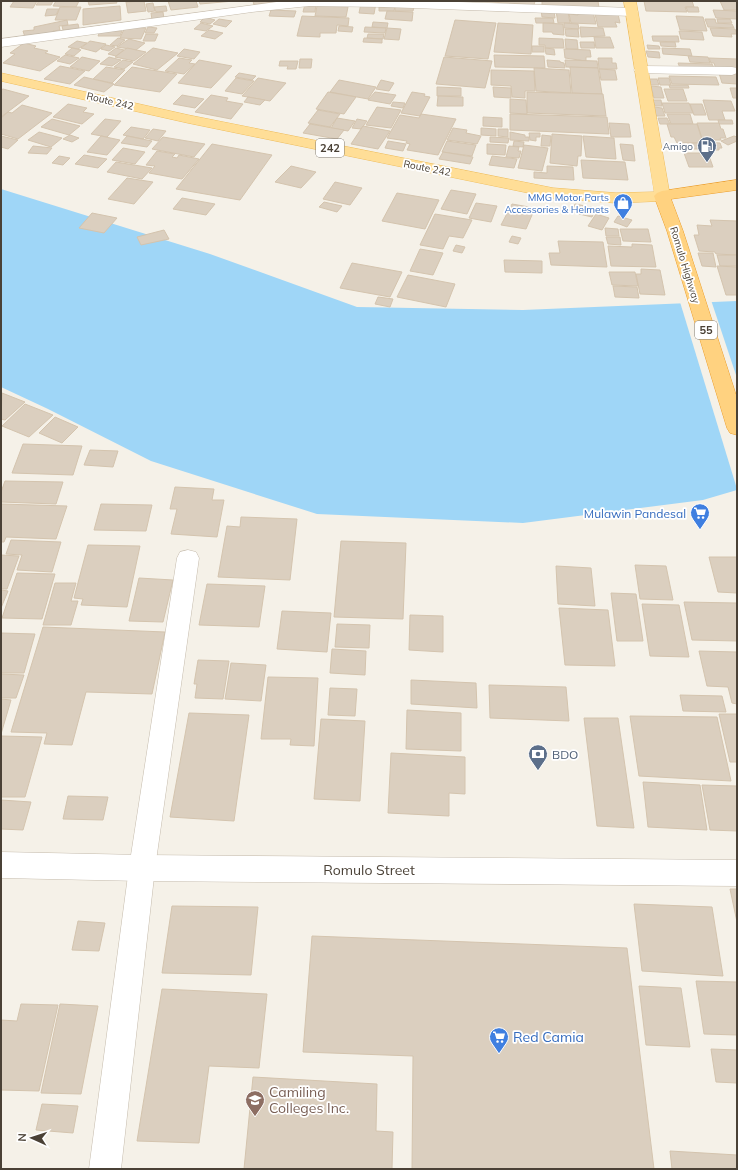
<svg xmlns="http://www.w3.org/2000/svg" width="738" height="1170" font-family="Mulish,sans-serif">
<style>
.water{fill:#9fd6f7}
.pier{fill:#f5f1e8}
.building{fill:#dbcfbf;stroke:#d4c4ae}
.lines{fill:none;stroke-linecap:round;stroke-linejoin:round}
.minor-casing{stroke:#c5bbac;stroke-width:1}
.tertiary-casing{stroke:#c5bbac;stroke-width:1}
.primary-casing{stroke:#efbd5c;stroke-width:1}
.trunk-casing{stroke:#ec9e2b;stroke-width:1}
.minor{fill:#fff;fill-rule:evenodd}
.tertiary{fill:#fff;fill-rule:evenodd}
.primary{fill:#ffde97;fill-rule:evenodd}
.trunk{fill:#ffd280;fill-rule:evenodd}
.labels{text-anchor:middle;dominant-baseline:central;stroke-width:3.5;stroke-linejoin:round;paint-order:stroke}
.far-street-label{font-size:10px;fill:#4a4136;stroke:#fff}
.far-service-label{font-size:10px;fill:#4e5e75;stroke:#fff;text-anchor:end}
.far-shop-label{font-size:10px;fill:#366cbe;stroke:#fff;text-anchor:end}
.shield{fill:#fff;stroke:#807a72;stroke-width:1}
.shield-label{font-size:11px;font-weight:bold;fill:#4a4136}
.shop-label{font-size:12px;fill:#366cbe;stroke:#fff;text-anchor:end}
.service-label{font-size:12px;fill:#4e5e75;stroke:#fff;text-anchor:start}
.near-street-label{font-size:14px;fill:#4a4136;stroke:#fff}
.near-shop-label{font-size:14px;fill:#366cbe;stroke:#fff;text-anchor:start}
.near-education-label{font-size:14px;fill:#785e54;stroke:#fff;text-anchor:start}
</style>
<rect width="100%" height="100%" fill="#f5f1e8"/>
<path class="water" d="M1,189L210,254L357,307L523,310L737,301V490L703,500L523,523L317,514L151,461L48,409L1,387Z"/>
<path class="pier" d="M711,300L737,378V489L680,302Z"/>
<g class="building">
<path d="M14,1H37L33,8L10,7Z"/>
<path d="M39,1H53L51,5H36Z"/>
<path d="M56,1H79L76,7L53,6Z"/>
<path d="M88,1H116L117,3L89,5Z"/>
<path d="M144,1L146,11L128,13L126,2Z"/>
<path d="M168,1H196L198,7L171,10Z"/>
<path d="M199,1H234L200,4Z"/>
<path d="M253,1H284L254,5Z"/>
<path d="M477,1H535L534,5Z"/>
<path d="M542,1H598L599,8L542,6Z"/>
<path d="M644,1H692L694,7H685L687,12L646,11Z"/>
<path d="M720,1H735L737,3V10H724Z"/>
<path d="M153,3L155,11L148,12L146,4Z"/>
<path d="M361,3H376L374,14L359,13Z"/>
<path d="M305,4H316L315,12H303Z"/>
<path d="M386,5L395,6L394,11H379V7H385Z"/>
<path d="M120,6L121,20L83,25V9Z"/>
<path d="M166,6L167,11L156,12L154,7Z"/>
<path d="M317,6L348,7L346,17L315,16Z"/>
<path d="M395,6L414,7L413,11H395Z"/>
<path d="M60,7H81L76,20H55Z"/>
<path d="M686,7H698L699,12H688Z"/>
<path d="M47,9H59L56,15L45,16Z"/>
<path d="M271,10L296,11L294,17L269,16Z"/>
<path d="M541,10L554,11L555,18L542,17Z"/>
<path d="M713,10L737,11V19L716,18Z"/>
<path d="M387,11L413,12L412,21L385,19Z"/>
<path d="M556,11L568,12L570,23H558Z"/>
<path d="M163,12L164,19L152,20L151,13Z"/>
<path d="M578,12H593L596,24L571,23L569,14L578,15Z"/>
<path d="M595,14H618L620,23L615,22L617,27H598Z"/>
<path d="M302,16L349,18L348,26L337,25L336,33H320V37L297,36Z"/>
<path d="M676,16L703,17L707,31L680,30Z"/>
<path d="M205,17L215,20L210,24L200,22Z"/>
<path d="M535,18H553L554,23H536Z"/>
<path d="M219,19L232,21L226,27L213,24Z"/>
<path d="M705,19H715L716,23L732,24L734,28L708,27Z"/>
<path d="M717,19H730L732,23H718Z"/>
<path d="M67,20L68,25L59,26L60,30L53,31V34L25,37L23,31L34,30V27Z"/>
<path d="M455,20L496,23L488,59L445,56Z"/>
<path d="M373,22L388,23L387,28L372,27Z"/>
<path d="M201,23L213,26L206,31L194,29Z"/>
<path d="M498,23L533,25L531,54L494,52Z"/>
<path d="M543,23L563,24L564,35L553,34L552,32H543Z"/>
<path d="M564,23L578,24L579,29L564,28Z"/>
<path d="M78,24L79,28L63,30L62,26Z"/>
<path d="M339,26L353,27L352,32L338,31Z"/>
<path d="M125,27L146,28L141,39L120,38Z"/>
<path d="M148,27L157,28L154,33H145Z"/>
<path d="M365,27L386,28L385,33L364,32Z"/>
<path d="M580,27L603,28L605,36L581,37Z"/>
<path d="M387,28L401,29L399,40L384,39Z"/>
<path d="M710,28L735,29L737,34H731L732,37L713,36Z"/>
<path d="M565,29H578L579,37L566,36Z"/>
<path d="M209,30L223,33L215,39L201,36Z"/>
<path d="M100,31H122L120,36H98Z"/>
<path d="M679,31L702,32L704,40L681,39Z"/>
<path d="M146,34H158L155,41H143Z"/>
<path d="M368,34H384L383,39L367,38Z"/>
<path d="M652,36H678L679,42L653,41Z"/>
<path d="M594,37H610L614,48H596Z"/>
<path d="M118,38L125,40L117,46L110,45Z"/>
<path d="M364,38L382,39V43L363,42Z"/>
<path d="M539,38L563,39L564,48H545V45H539Z"/>
<path d="M129,39L145,43L136,50L117,47Z"/>
<path d="M565,39L577,40L578,49H566Z"/>
<path d="M77,41L87,43L78,49L68,47Z"/>
<path d="M90,41L106,44L96,52L81,48Z"/>
<path d="M580,42H594L595,48H581Z"/>
<path d="M660,42H675L676,47L661,46Z"/>
<path d="M24,43L36,46L34,48L48,51L45,53L60,57L40,71L3,63L15,54L10,53Z"/>
<path d="M106,45L115,47L109,51L101,49Z"/>
<path d="M647,45L659,46L660,49H648Z"/>
<rect x="532" y="46" width="12" height="6"/>
<path d="M72,48L81,50L74,56L65,54Z"/>
<path d="M116,48L124,50L116,56L108,54Z"/>
<path d="M127,48L146,52L134,61L115,57Z"/>
<path d="M153,48L178,53L157,70L133,64Z"/>
<path d="M545,48L554,49L555,55L546,54Z"/>
<path d="M662,48L690,49L692,56L663,54Z"/>
<path d="M184,49L200,52L194,59L177,56Z"/>
<path d="M564,49L590,50L591,57H586V61L565,58Z"/>
<path d="M646,51L659,52L660,58L648,57Z"/>
<path d="M65,55L79,58L70,64L57,61Z"/>
<path d="M494,55L544,56L545,68L495,67Z"/>
<path d="M688,56L708,57L710,63L690,62Z"/>
<path d="M82,57L100,61L89,71L70,67Z"/>
<path d="M109,57L121,60L112,66L100,64Z"/>
<path d="M444,57L492,61L485,88L436,84Z"/>
<path d="M179,58L192,60L189,63L195,64L184,74L165,71Z"/>
<path d="M598,58H612V63H616L617,69H599Z"/>
<path d="M709,58L737,59V70L716,69L714,63H711Z"/>
<path d="M300,59H312L311,68H299Z"/>
<path d="M123,60L133,62L124,69L114,67Z"/>
<path d="M199,60L232,66L211,88L178,83Z"/>
<path d="M547,60L560,61V62L564,63L565,68L548,67Z"/>
<path d="M565,60L597,61L598,68L566,67Z"/>
<path d="M280,61H298L296,69H287L288,66H279Z"/>
<path d="M678,63L712,64L714,68H680Z"/>
<path d="M60,66L85,71L70,84L44,79Z"/>
<path d="M106,67L125,70L112,83L93,79Z"/>
<path d="M132,67L177,74L160,92L114,85Z"/>
<path d="M570,67L598,68L602,94L572,93Z"/>
<path d="M534,68L569,70L571,93L536,91Z"/>
<path d="M599,69L615,70L617,80H601Z"/>
<path d="M491,70L534,71L535,91H525V98L512,97L511,86L491,85Z"/>
<path d="M239,73L256,76L252,80L235,77Z"/>
<path d="M719,73L737,74V84L722,83Z"/>
<path d="M669,76L716,77L719,85L672,84Z"/>
<path d="M84,77L114,84L104,92L74,85Z"/>
<path d="M236,78L254,81L242,94L225,91Z"/>
<path d="M258,78L286,83L270,101L242,96Z"/>
<path d="M658,78H669L671,85H660Z"/>
<path d="M649,79H657L659,85H651Z"/>
<path d="M339,80L376,87L368,99L330,92Z"/>
<path d="M381,80L394,83L389,91L376,89Z"/>
<path d="M669,85H688L689,88H670Z"/>
<path d="M651,86L661,87L664,98H654Z"/>
<path d="M437,87L461,88V96H437Z"/>
<path d="M493,87L511,88V98L494,97Z"/>
<path d="M730,88H737V98H733Z"/>
<path d="M3,89L29,96L1,117V90Z"/>
<path d="M664,89H683L687,101H668Z"/>
<path d="M328,92L356,97L344,114L316,109Z"/>
<path d="M375,92L396,95L390,104L368,100Z"/>
<path d="M412,92L425,94L424,96L430,97L420,116L401,113Z"/>
<path d="M527,92L603,94L606,116L527,113Z"/>
<path d="M182,95L204,99L195,108L173,104Z"/>
<path d="M211,95L228,98L226,101L243,104L231,119L195,112Z"/>
<path d="M438,96L463,97V106H437Z"/>
<path d="M248,97L265,100L260,105L244,102Z"/>
<path d="M510,99L526,100L527,114L510,113Z"/>
<path d="M653,100H661L662,106H655Z"/>
<path d="M703,100L731,101L735,111H722L725,120H709Z"/>
<path d="M393,102L405,103L403,108L391,106Z"/>
<path d="M662,103H689L693,113H665Z"/>
<path d="M68,104L87,108L83,112L94,114L82,124L53,117Z"/>
<path d="M690,104H702L706,115H694Z"/>
<path d="M22,105L52,113L18,139L1,134V118L8,112L12,113Z"/>
<path d="M377,107L401,110L391,128L366,125Z"/>
<path d="M654,107L662,108L665,116H656Z"/>
<path d="M318,110L340,114L330,127L308,123Z"/>
<path d="M421,114L456,119L438,155L407,150L410,144L406,143L407,141L387,138L400,115L419,118Z"/>
<path d="M510,114L607,117L609,134L510,130Z"/>
<path d="M667,114H690L693,124H671Z"/>
<path d="M483,117L502,118V127L483,126Z"/>
<path d="M337,118L355,121L348,131L331,128Z"/>
<path d="M658,118H667L670,124H660Z"/>
<path d="M52,119L80,126L69,135L41,127Z"/>
<path d="M105,119L121,121L107,137L91,134Z"/>
<path d="M357,119L367,121L361,129L352,128Z"/>
<path d="M718,120H732L733,124H719Z"/>
<path d="M609,123L629,124L631,137H611Z"/>
<path d="M697,123H719L721,129H723L726,138H720L721,140H707L706,138H702Z"/>
<path d="M310,124L344,130L337,139L303,133Z"/>
<path d="M667,124H697L703,143H677L674,137H671Z"/>
<path d="M363,126L390,131L378,149L351,144Z"/>
<path d="M131,127L150,130L143,139L123,135Z"/>
<path d="M453,128L467,130L466,133L481,136L477,144L447,140Z"/>
<path d="M481,128L496,129V136L481,135Z"/>
<path d="M153,129L166,131L158,141L145,138Z"/>
<path d="M498,129H508V137L498,136Z"/>
<path d="M39,132L62,138L51,147L28,140Z"/>
<path d="M510,132L525,135V137H529V141L510,140Z"/>
<path d="M529,133H540V137H536V141L530,140Z"/>
<path d="M552,134L582,136L581,156H578L577,166L550,163Z"/>
<path d="M70,135L79,138L72,142L63,139Z"/>
<path d="M542,135L551,136L550,146H541Z"/>
<path d="M1,136L18,140L8,149L1,147Z"/>
<path d="M101,136L120,140L107,155L87,152Z"/>
<path d="M127,136L152,141L147,147L121,143Z"/>
<path d="M583,136L614,138L616,159L586,157Z"/>
<path d="M734,136L737,137V141L728,145L721,141Z"/>
<path d="M163,137L205,144L194,157L152,149Z"/>
<path d="M490,137L509,138L508,143L490,142Z"/>
<path d="M388,141L406,144L403,151L385,148Z"/>
<path d="M447,141L476,145L472,156L442,152Z"/>
<path d="M514,141L524,142L523,147L513,146Z"/>
<path d="M704,142L720,143L722,148H719V150H707Z"/>
<path d="M682,143H703L706,149H684Z"/>
<path d="M212,144L272,155L240,200L176,189Z"/>
<path d="M487,144L506,145L505,155L487,154Z"/>
<path d="M620,144L633,145L635,161L623,160Z"/>
<path d="M524,145L548,148L542,171L518,168Z"/>
<path d="M33,146L52,148L47,154L28,153Z"/>
<path d="M509,146L519,147L518,151H521L519,158L506,157Z"/>
<path d="M123,148L145,152L135,164L112,160Z"/>
<path d="M157,151L175,154L172,157L177,158L179,155L199,159L182,179L149,173L155,166L146,165Z"/>
<path d="M443,152L473,157L470,164L439,159Z"/>
<path d="M684,153H708L713,167H689Z"/>
<path d="M84,155L107,159L98,168L75,164Z"/>
<path d="M59,156L70,158L63,165L52,163Z"/>
<path d="M492,156L517,159L514,168L489,165Z"/>
<path d="M581,160L625,162L628,180L583,178Z"/>
<path d="M116,162L152,168L142,179L107,172Z"/>
<path d="M291,166L316,172L301,188L275,182Z"/>
<path d="M547,166L573,167L574,180L534,178V172L547,173Z"/>
<path d="M127,178L153,182L134,204L108,199Z"/>
<path d="M335,182L362,188L350,205L323,199Z"/>
<path d="M451,190L476,194L467,214L441,209Z"/>
<path d="M397,193L439,200L425,229L382,221Z"/>
<path d="M182,198L215,204L206,215L173,209Z"/>
<path d="M324,202L342,206L337,212L319,207Z"/>
<path d="M476,203L497,206L491,222L469,218Z"/>
<path d="M512,204L535,208L526,229L501,225Z"/>
<path d="M575,204L596,208L592,217L579,214L581,210L573,209Z"/>
<path d="M92,213L117,218L104,233L79,228Z"/>
<path d="M435,214L472,220L463,238L449,236L443,249L420,245Z"/>
<path d="M596,214L609,218L602,230L588,226Z"/>
<path d="M618,216L632,220L627,227L614,222Z"/>
<path d="M710,220L737,221V255L716,254L715,252L699,251L694,235H699L697,225L712,226Z"/>
<path d="M605,228L618,229L619,236H606Z"/>
<path d="M620,229H648L651,242L623,241Z"/>
<path d="M164,230L169,239L141,245L137,237Z"/>
<path d="M512,236L521,238L518,244L509,242Z"/>
<path d="M606,237H620L621,245L608,244Z"/>
<path d="M558,241L603,242L607,267L551,265L549,253H560Z"/>
<path d="M632,244L652,245L656,267L611,266L608,246L632,247Z"/>
<path d="M456,245L465,247L462,253L453,251Z"/>
<path d="M420,249L443,253L433,275L410,271Z"/>
<path d="M698,253H713L716,267L702,266Z"/>
<path d="M717,255H737V266H720Z"/>
<path d="M504,260L542,261V273L505,272Z"/>
<path d="M352,263L402,272L390,297L340,288Z"/>
<path d="M717,266L737,267V295H726Z"/>
<path d="M641,269L660,270L665,295L640,294L636,274H641Z"/>
<path d="M609,272H635L638,286L612,285Z"/>
<path d="M408,275L455,284L446,307L397,297Z"/>
<path d="M613,286L637,287L639,298L615,297Z"/>
<path d="M378,297L393,299L390,307L375,304Z"/>
<path d="M2,393L25,402L5,420L1,419Z"/>
<path d="M25,404L53,415L29,437L2,426Z"/>
<path d="M55,417L78,427L62,443L39,433Z"/>
<path d="M23,444L82,446L73,475L12,473Z"/>
<path d="M90,450L118,451L113,467L84,465Z"/>
<path d="M5,481L63,482L56,504L1,502V492Z"/>
<path d="M175,487L214,489L212,500H224L217,537L171,534L177,509H170Z"/>
<path d="M1,504L67,506L56,539L6,537L4,542H1Z"/>
<path d="M101,504L152,505L146,531L94,530Z"/>
<path d="M241,517L297,519L290,580L218,577L227,526L240,527Z"/>
<path d="M11,540L61,542L52,572L17,570L22,555L6,554Z"/>
<path d="M341,541L406,543L403,619L334,617Z"/>
<path d="M88,545L140,546L127,607L81,605L83,599L74,598Z"/>
<path d="M1,555L19,556L7,589H1Z"/>
<path d="M709,557H737V593L718,592Z"/>
<path d="M635,565L666,566L673,600L640,599Z"/>
<path d="M556,566L591,568L595,606L558,604Z"/>
<path d="M17,573L55,574L42,619L2,618Z"/>
<path d="M139,578L173,580L163,622L129,621Z"/>
<path d="M55,583H76L71,601H78L71,625H43Z"/>
<path d="M207,584L265,586L259,627L199,625Z"/>
<path d="M1,590L8,591L1,608Z"/>
<path d="M611,593L636,594L643,641H617Z"/>
<path d="M684,602L737,603V641L692,640Z"/>
<path d="M642,604L679,605L689,657L650,656Z"/>
<path d="M559,608L608,610L615,666L565,665Z"/>
<path d="M282,611L331,613L327,652L277,649Z"/>
<path d="M410,615L443,616V652L409,650Z"/>
<path d="M337,624L370,625L369,648L335,647Z"/>
<path d="M43,627L165,632L152,694L86,692L72,745L44,744L47,733L11,732Z"/>
<path d="M1,633L35,634L24,673H1Z"/>
<path d="M332,649L366,651L365,675L330,673Z"/>
<path d="M699,651L737,652V704L732,703L728,687L707,686Z"/>
<path d="M198,660L229,661L223,699L195,698L197,684H194Z"/>
<path d="M231,663L266,665L261,701L225,699Z"/>
<path d="M1,674L24,675L16,698H1Z"/>
<path d="M268,677L318,678L314,746L290,745L291,739H261Z"/>
<path d="M411,680L476,683L477,708L411,704Z"/>
<path d="M489,685L566,687L569,721L490,718Z"/>
<path d="M330,688L357,689L355,716L328,715Z"/>
<path d="M680,695L722,696L726,712L683,711Z"/>
<path d="M1,699L11,700L1,734Z"/>
<path d="M407,710L461,713V751L406,749Z"/>
<path d="M189,713L249,715L234,821L170,817Z"/>
<path d="M719,714H737V762H730Z"/>
<path d="M630,716L717,717L731,781L639,776Z"/>
<path d="M584,718H618L634,828L597,826Z"/>
<path d="M321,719L365,721L360,801L314,799Z"/>
<path d="M1,736L42,737L25,797H1Z"/>
<path d="M391,753L465,757V794L449,793V816L388,813Z"/>
<path d="M643,782L700,785L707,830L648,827Z"/>
<path d="M702,785L737,786V831L710,830Z"/>
<path d="M68,796L108,797L103,820L63,819Z"/>
<path d="M1,800L31,802L23,830L1,829Z"/>
<path d="M730,889H737V922Z"/>
<path d="M634,904L712,907L723,976L642,971Z"/>
<path d="M172,906L258,907L251,975L162,973Z"/>
<path d="M78,921L105,923L99,951L72,950Z"/>
<path d="M312,936L627,948L654,1169H412L413,1056L303,1052Z"/>
<path d="M696,981L737,982V1035L704,1034Z"/>
<path d="M639,986L681,988L690,1047L646,1045Z"/>
<path d="M162,989L267,994L259,1068L209,1066L199,1143L137,1141Z"/>
<path d="M21,1004L58,1005L39,1091L1,1090V1020L17,1021Z"/>
<path d="M60,1004L98,1006L81,1094L41,1093Z"/>
<path d="M711,1049L737,1050V1083L716,1082Z"/>
<path d="M253,1077L377,1084L376,1131L393,1132L392,1169H244Z"/>
<path d="M42,1104L78,1106L73,1133L36,1130Z"/>
<path d="M670,1151L737,1155V1169H672Z"/>
</g>
<g class="lines">
<g class="minor-casing">
<g id="minor">
<path d="M284,1H429L632,8L636,9L638,12L636,15L632,16L385,7L309,6L252,12L1,47V39Z"/>
<path d="M641,66L732,67L737,68V73L732,75L636,73L634,70L636,67Z"/>
<path d="M188,550L196,552L199,558L155,868L121,1169H89L129,868L177,558L180,552Z"/>
</g>
</g>
<g class="tertiary-casing">
<path id="tertiary" d="M1,852L142,855L737,860V886L142,881L1,878Z"/>
</g>
<g class="primary-casing">
<path id="primary" d="M624,1H636L670,196L667,199L662,201L616,203L553,198L188,123L1,81V73L188,115L553,188L616,193L654,192Z"/>
</g>
<g class="trunk-casing">
<path id="trunk" d="M737,180V190L671,199L683,231L737,398V435L730,433L727,428L667,231L654,196L657,193L662,191Z"/>
</g>
<use href="#minor" class="minor"/>
<use href="#tertiary" class="tertiary"/>
<use href="#primary" class="primary"/>
<use href="#trunk" class="trunk"/>
</g>
<defs>
<g id="fuel-pin" transform="scale(1)"><path d="M0 17L-7.5 6A9.5 9.5 0 1 1 7.5 6Z" fill="#5c6f8a" stroke="#fff"/><path d="M-5.5-6h7V0h2V4h1.3V-2.5L3-4.5l.8-.8L6-3V5H2.5V1h-1V6h-7ZM-4.2-4.7v3.2H.2V-4.7Z" fill="#fff"/></g>
<g id="shop-pin" transform="scale(1)"><path d="M0 17L-7.5 6A9.5 9.5 0 1 1 7.5 6Z" fill="#3f7fe0" stroke="#fff"/><path d="M-5-2.5h2.3a2.7 3.5 0 0 1 5.4 0H5L5.5 6h-11ZM-1.5-2.5h3a1.5 2.3 0 0 0-3 0Z" fill="#fff"/></g>
<g id="supermarket-pin" transform="scale(1)"><path d="M0 17L-7.5 6A9.5 9.5 0 1 1 7.5 6Z" fill="#3f7fe0" stroke="#fff"/><path d="M-6-5.5h2.5l.6 2H6L4.5 2H-2.5L-4.4-4H-6ZM-1.5 3.2a1.3 1.3 0 1 0 .1 0ZM3 3.2a1.3 1.3 0 1 0 .1 0Z" fill="#fff"/></g>
<g id="bank-pin" transform="scale(1)"><path d="M0 17L-7.5 6A9.5 9.5 0 1 1 7.5 6Z" fill="#5c6f8a" stroke="#fff"/><path d="M-6-4H6V4H-6ZM0-2.3a2.3 2.3 0 1 0 0 4.6a2.3 2.3 0 1 0 0-4.6Z" fill="#fff"/></g>
<g id="school-pin" transform="scale(1)"><path d="M0 17L-7.5 6A9.5 9.5 0 1 1 7.5 6Z" fill="#8d6e63" stroke="#fff"/><path d="M0-5L7-2L0 1L-7-2ZM-4 1L0 2.5L4 1V4Q0 6-4 4Z" fill="#fff"/></g>
</defs>
<g fill-rule="evenodd">
<use href="#fuel-pin" x="707" y="146"/>
<use href="#shop-pin" x="623" y="203"/>
<use href="#supermarket-pin" x="700" y="513"/>
<use href="#bank-pin" x="538" y="754"/>
<use href="#supermarket-pin" x="499" y="1037"/>
<use href="#school-pin" x="255" y="1100"/>
</g>
<g class="labels">
<g class="far-street-label">
<text transform="translate(110 101) rotate(13)">Route 242</text>
<text transform="translate(427 168) rotate(11)">Route 242</text>
<text transform="translate(685 265) rotate(73)">Romulo Highway</text>
</g>
<g class="far-service-label">
<text x="693" y="146">Amigo</text>
</g>
<g class="far-shop-label">
<text x="609" y="197">MMG Motor Parts<tspan x="609" dy="12">Accessories &amp; Helmets</tspan></text>
</g>
<g class="shield">
<rect x="316" y="139" width="28" height="18" rx="3"/>
<rect x="695" y="321" width="22" height="18" rx="3"/>
</g>
<g class="shield-label">
<text x="330" y="148">242</text>
<text x="706" y="330">55</text>
</g>
<g class="shop-label">
<text x="686" y="513">Mulawin Pandesal</text>
</g>
<g class="service-label">
<text x="552" y="754">BDO</text>
</g>
<g class="near-street-label">
<text x="369" y="870">Romulo Street</text>
</g>
<g class="near-shop-label">
<text x="513" y="1037">Red Camia</text>
</g>
<g class="near-education-label">
<text x="269" y="1092">Camiling<tspan x="269" dy="16">Colleges Inc.</tspan></text>
</g>
</g>
<rect width="738" height="1170" fill="none" stroke="#4a4136" stroke-width="4"/>
<g transform="translate(32 1138) rotate(273)" stroke="#ffffff" stroke-width="3" paint-order="stroke">
<path d="M0-3L7 15L0 10L-7 15Z" fill="#4a4136"/>
<text y="-6" font-size="11" font-weight="bold" text-anchor="middle" fill="#4a4136">N</text>
</g>
</svg>
